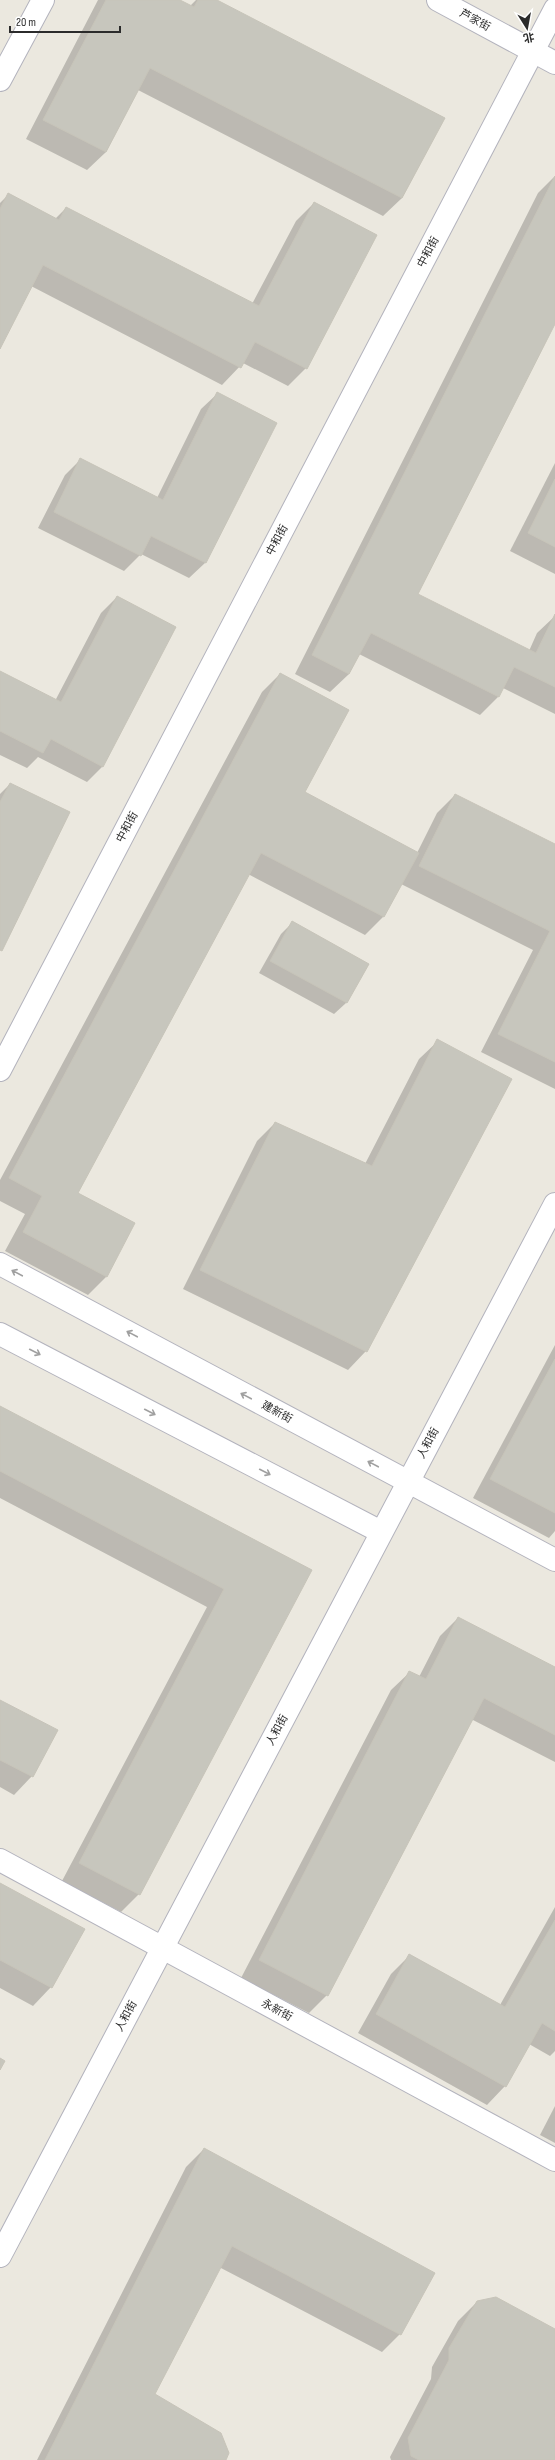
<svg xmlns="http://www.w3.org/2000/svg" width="555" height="2460" font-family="'Sofia Sans Condensed','Noto Sans SC',sans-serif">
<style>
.shadow{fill:#0003}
.building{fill:#c7c6bd;stroke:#c7c4b9}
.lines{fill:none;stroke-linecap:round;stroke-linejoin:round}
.tertiary-casing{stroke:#b3b3bd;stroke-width:24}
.tertiary{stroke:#fff;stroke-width:22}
.oneway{stroke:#a0a0a0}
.labels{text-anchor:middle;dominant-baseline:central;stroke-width:3;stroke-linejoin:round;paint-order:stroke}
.street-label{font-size:11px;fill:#2b2b2b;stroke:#fff}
</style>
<rect width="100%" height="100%" fill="#ebe8df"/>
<g class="shadow">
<path d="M98,0H178L190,6L196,0H215L444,118L402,198L383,216L138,90L106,152L87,170L26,139Z"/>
<path d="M555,176V322L417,595L529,651L537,633L555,616V714L503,688L498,697L480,715L359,654L349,674L330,692L295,674L538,193Z"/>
<path d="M8,195L55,219L66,208L252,304L296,221L314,203L306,368L288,386L243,363L222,385L31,286L0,347V203Z"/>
<path d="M217,394L276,423L205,563L189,578L141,554L124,571L38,528L65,475L80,460L157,498L201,409Z"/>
<path d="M555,463V574L510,551Z"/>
<path d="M117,597L103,766L87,782L38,757L27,768L0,755V672L55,701L101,613Z"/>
<path d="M280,674L303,793L417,853L437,813L455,795L555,845V1089L481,1052L533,950L401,884L383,917L365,935L248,874L77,1193L134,1223L106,1277L88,1295L5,1251L25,1214L0,1201V1180L262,692Z"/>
<path d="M10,784L69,813L0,951V794Z"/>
<path d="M292,923L367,964L346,1003L334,1014L259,973L281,934Z"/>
<path d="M438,1041L366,1351L348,1370L183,1289L257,1141L275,1123L365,1164L419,1059Z"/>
<path d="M555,1345V1531L549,1538L473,1498Z"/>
<path d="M0,1407L311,1570L139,1894L121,1912L62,1881L207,1607L0,1498Z"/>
<path d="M458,1618L555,1669V1762L471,1719L327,1995L309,2013L241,1978L391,1690L410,1672L419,1677L440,1636Z"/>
<path d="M0,1701L32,1776L14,1795L0,1787Z"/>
<path d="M0,1884L51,1987L33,2006L0,1988Z"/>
<path d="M555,1907V2051L550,2056L529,2044L505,2086L487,2105L358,2033L391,1974L410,1955L500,2005Z"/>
<path d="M555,2106V2143L540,2135Z"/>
<path d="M204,2149L400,2334L382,2352L219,2267L153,2394L224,2460H37L186,2167Z"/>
<path d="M477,2302L555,2330V2460H391L390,2457L431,2379L432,2367L458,2321Z"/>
</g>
<g class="building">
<path d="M106,0H180L194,7L198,0H217L445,118L402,198L150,68L106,152L43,120Z"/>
<path d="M555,176V324L418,594L536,653L555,614V687L514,667L499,697L371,633L349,674L312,655Z"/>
<path d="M8,193L59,220L66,207L259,306L314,202L377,235L307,369L255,342L241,368L43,265L0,349V209Z"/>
<path d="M217,392L277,423L206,563L151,536L141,556L54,512L80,458L163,500Z"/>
<path d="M555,479V547L528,533Z"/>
<path d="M117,596L176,627L103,767L51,739L43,753L0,731V671L61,702Z"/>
<path d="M280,673L349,710L305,792L419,853L384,917L261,853L78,1193L135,1223L107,1277L23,1232L42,1196L9,1178Z"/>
<path d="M10,783L70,812L2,951L0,950V802Z"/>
<path d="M455,794L555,844V1062L498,1034L550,931L419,866Z"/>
<path d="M292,921L369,964L347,1003L270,961Z"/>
<path d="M437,1039L512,1079L367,1352L200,1270L275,1122L372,1166Z"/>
<path d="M555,1359V1513L490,1479Z"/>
<path d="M0,1406L312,1570L140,1895L79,1863L224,1589L0,1471Z"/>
<path d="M458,1617L555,1667V1735L484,1698L328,1996L259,1960L409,1671L426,1679Z"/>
<path d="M0,1700L58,1730L33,1777L0,1760Z"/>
<path d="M0,1883L85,1929L52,1988L0,1960Z"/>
<path d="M555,1920V2031L542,2023L506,2087L376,2014L409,1954L505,2007Z"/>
<path d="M0,2058L5,2061L0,2070Z"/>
<path d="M204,2148L435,2273L401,2335L232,2246L155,2394L221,2433L229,2453L226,2460H45Z"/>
<path d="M496,2297L555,2329V2460H419L411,2456L408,2438L449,2360V2348L477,2301Z"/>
</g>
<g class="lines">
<g class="tertiary-casing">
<g id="tertiary">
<path d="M438,0L555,63"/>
<path d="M0,80L43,0"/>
<path d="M0,1070L555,9"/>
<path d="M0,1264L555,1560"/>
<path d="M0,1334L381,1532"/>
<path d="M0,1860L555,2160"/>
<path d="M0,2256L555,1204"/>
</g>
</g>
<use href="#tertiary" class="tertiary"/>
</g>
<defs><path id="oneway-shaft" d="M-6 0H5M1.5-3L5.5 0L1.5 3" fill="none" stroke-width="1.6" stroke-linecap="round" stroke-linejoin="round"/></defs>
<g class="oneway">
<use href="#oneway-shaft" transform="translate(17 1273) rotate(-152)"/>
<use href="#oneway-shaft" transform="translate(132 1334) rotate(-152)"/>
<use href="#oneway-shaft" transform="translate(35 1352) rotate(27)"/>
<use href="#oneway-shaft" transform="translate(246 1396) rotate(-152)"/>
<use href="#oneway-shaft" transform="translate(150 1412) rotate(27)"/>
<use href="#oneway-shaft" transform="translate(373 1464) rotate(-152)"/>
<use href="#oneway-shaft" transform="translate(265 1472) rotate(27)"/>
</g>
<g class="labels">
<g class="street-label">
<text transform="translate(475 20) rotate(28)">芦家街</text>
<text transform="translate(428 252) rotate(-62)">中和街</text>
<text transform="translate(277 540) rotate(-62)">中和街</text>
<text transform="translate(127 827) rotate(-62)">中和街</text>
<text transform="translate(277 1412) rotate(28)">建新街</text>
<text transform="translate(428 1443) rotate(-62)">人和街</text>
<text transform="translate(277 1730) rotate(-62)">人和街</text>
<text transform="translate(277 2010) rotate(28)">永新街</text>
<text transform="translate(126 2016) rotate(-62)">人和街</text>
</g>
</g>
<g transform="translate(527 28) rotate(169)" stroke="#ffffff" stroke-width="3" paint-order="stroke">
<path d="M0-3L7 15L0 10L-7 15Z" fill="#2b2b2b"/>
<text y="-6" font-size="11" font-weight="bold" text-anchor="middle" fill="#2b2b2b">北</text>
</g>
<path d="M10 26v6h110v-6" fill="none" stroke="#2b2b2b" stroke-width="2"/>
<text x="16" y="26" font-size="12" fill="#2b2b2b" stroke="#ffffff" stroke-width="3" paint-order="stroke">20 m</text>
</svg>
